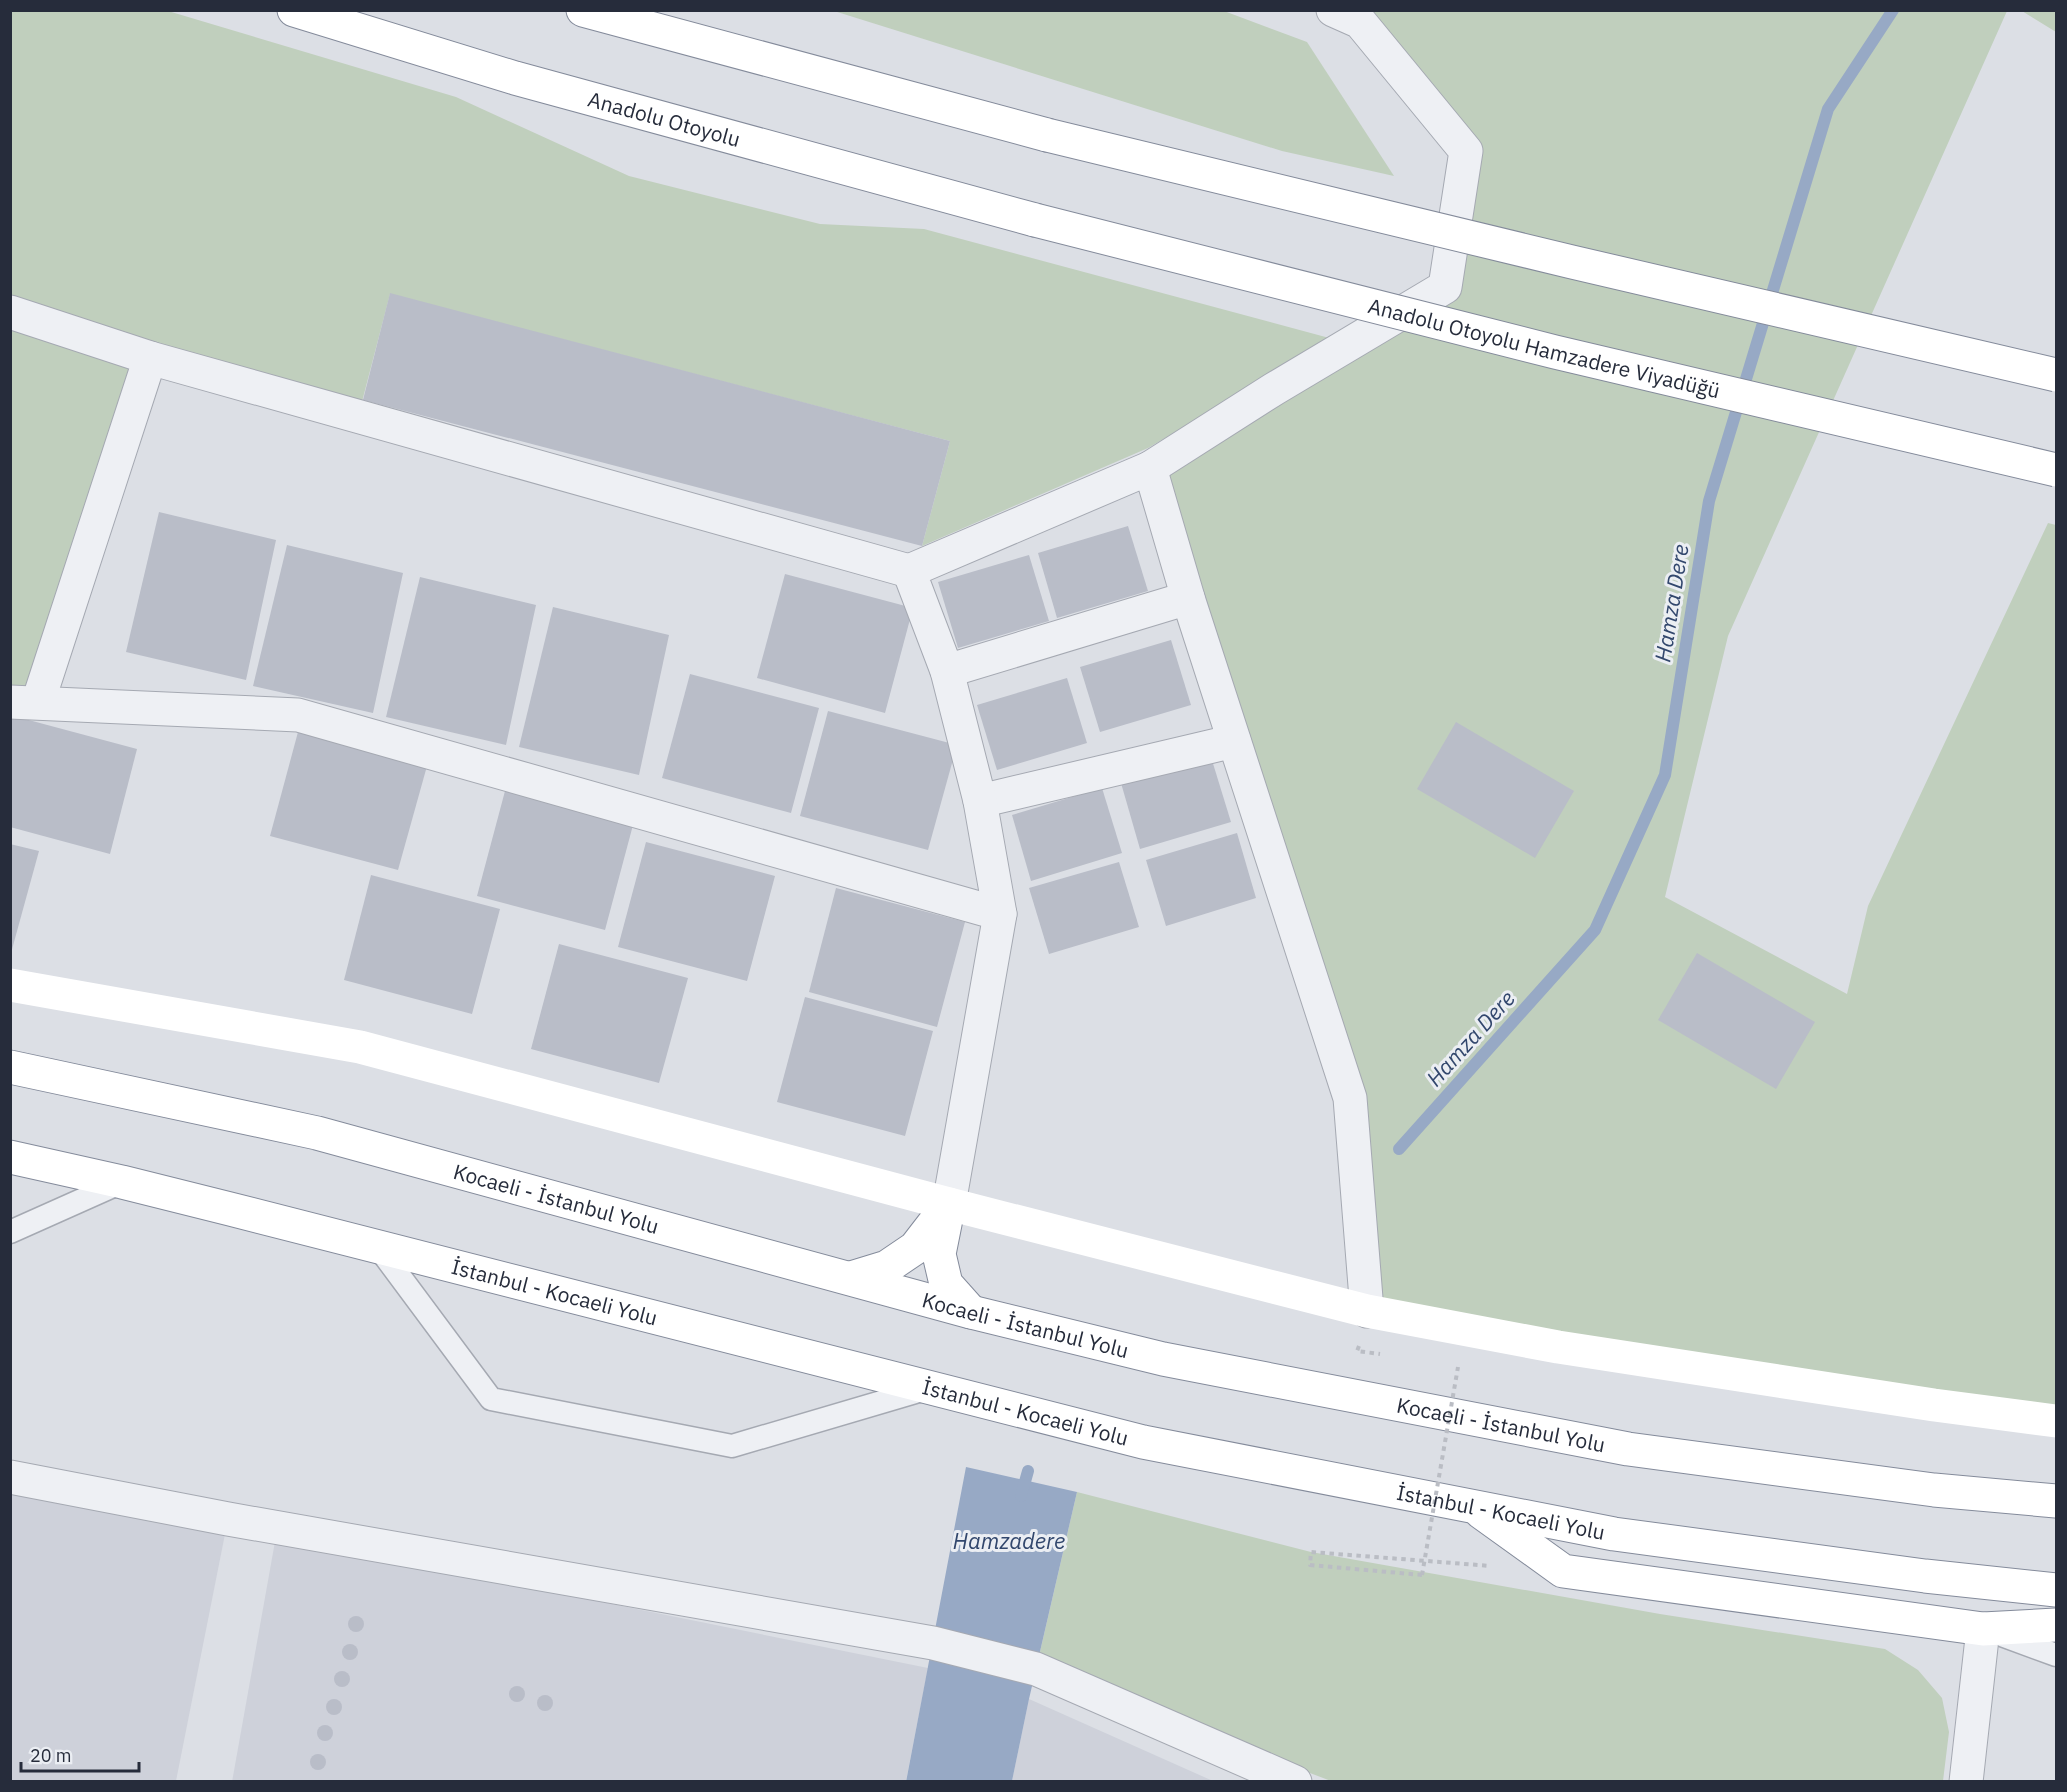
<svg xmlns="http://www.w3.org/2000/svg" width="2067" height="1792" font-family="'IBM Plex Sans',sans-serif">
<style>
.built{fill:#ced1da}
.green{fill:#c0cfbd}
.water{fill:#97a9c5}
.lines{fill:none;stroke-linecap:round;stroke-linejoin:round}
.stream{stroke:#97a9c5;stroke-width:12}
.building{fill:#b9bdc8}
.service-casing{stroke:#a5a9b2;stroke-width:25}
.minor-casing{stroke:#a5a9b2;stroke-width:35}
.trunk-casing{stroke:#848b9b;stroke-width:35}
.motorway-casing{stroke:#848b9b;stroke-width:35}
.path{stroke:#babdc4;stroke-width:4;stroke-dasharray:4.5 4.5;stroke-linecap:butt}
.service{stroke:#eef0f4;stroke-width:22}
.minor{stroke:#eef0f4;stroke-width:33}
.secondary{stroke:#fff;stroke-width:33}
.trunk{stroke:#fff;stroke-width:33}
.motorway{stroke:#fff;stroke-width:33}
.motorway-bridge-casing{stroke:#848b9b;stroke-width:35;stroke-linecap:butt}
.path-bridge{stroke:#babdc4;stroke-width:4;stroke-dasharray:4.5 4.5;stroke-linecap:butt}
.motorway-bridge{stroke:#fff;stroke-width:33}
.labels{text-anchor:middle;dominant-baseline:central;stroke-width:6;stroke-linejoin:round;paint-order:stroke}
.street-label{font-size:21px;fill:#262c3b;stroke:#ebeef3}
.water-label{font-size:22px;font-style:italic;fill:#32476d;stroke:#ebeef3}
</style>
<rect width="100%" height="100%" fill="#dcdfe5"/>
<g class="built">
<path d="M10,1477L228,1519L176,1781H11Z"/>
<path d="M276,1536L928,1668L906,1781L232,1782Z"/>
<path d="M1029,1699L1213,1781H1012Z"/>
</g>
<g class="green">
<path d="M11,11H168L456,97L629,176L820,224L924,229L1333,339L1148,448L922,546L950,441L390,294L358,417L151,358L38,702H11Z"/>
<path d="M834,11H1224L1307,42L1394,176L1282,151Z"/>
<path d="M1333,11H2007L1728,636L1665,897L1847,994L1868,906L2048,523L2056,525V1421L1367,1311L1350,1098L1150,468L1445,287L1466,151Z"/>
<path d="M2022,11H2056V32Z"/>
<path d="M1077,1492L1311,1552L1660,1614L1885,1649L1918,1670L1942,1698L1949,1732L1943,1781H1331L1036,1669Z"/>
</g>
<path class="water" d="M966,1467L1077,1492L1029,1699L1012,1781L906,1782Z"/>
<g class="lines">
<g class="stream">
<path d="M1399,1149L1595,930L1665,775L1709,501L1828,109L1893,10"/>
<path d="M1021,1496L1028,1471"/>
</g>
</g>
<g class="building">
<path d="M390,293L950,441L922,546L363,400Z"/>
<path d="M159,512L276,540L246,680L126,652Z"/>
<path d="M1128,526L1148,591L1057,618L1038,553Z"/>
<path d="M287,545L403,573L373,713L253,686Z"/>
<path d="M1029,555L1049,621L958,648L938,582Z"/>
<path d="M785,574L913,608L885,713L757,678Z"/>
<path d="M420,577L536,605L506,745L386,717Z"/>
<path d="M553,607L669,635L639,775L519,747Z"/>
<path d="M1171,640L1191,705L1100,732L1080,667Z"/>
<path d="M690,674L819,708L791,813L662,778Z"/>
<path d="M1067,678L1087,743L997,770L977,705Z"/>
<path d="M828,711L957,745L928,850L800,816Z"/>
<path d="M10,715L137,749L110,854L10,827Z"/>
<path d="M1456,722L1574,791L1535,858L1417,789Z"/>
<path d="M298,732L427,766L398,870L270,836Z"/>
<path d="M1211,757L1231,822L1140,849L1121,783Z"/>
<path d="M1102,788L1122,853L1031,881L1012,815Z"/>
<path d="M505,791L633,825L605,930L477,896Z"/>
<path d="M1237,833L1256,898L1166,926L1146,860Z"/>
<path d="M646,842L775,876L747,981L618,947Z"/>
<path d="M10,844L39,851L11,953H10Z"/>
<path d="M1119,862L1139,927L1049,954L1029,888Z"/>
<path d="M371,875L500,909L472,1014L344,980Z"/>
<path d="M836,888L965,922L937,1027L809,992Z"/>
<path d="M559,944L688,978L659,1083L531,1049Z"/>
<path d="M1697,953L1815,1022L1776,1089L1658,1020Z"/>
<path d="M805,997L933,1031L905,1136L777,1102Z"/>
<circle cx="356" cy="1624" r="8"/>
<circle cx="350" cy="1652" r="8"/>
<circle cx="342" cy="1679" r="8"/>
<circle cx="517" cy="1694" r="8"/>
<circle cx="545" cy="1703" r="8"/>
<circle cx="334" cy="1707" r="8"/>
<circle cx="325" cy="1733" r="8"/>
<circle cx="318" cy="1762" r="8"/>
</g>
<g class="lines">
<g class="service-casing">
<g id="service">
<path d="M10,1232L122,1182"/>
<path d="M378,1247L491,1399L732,1446L929,1388"/>
<path d="M1996,1633L2056,1655"/>
</g>
</g>
<g class="minor-casing">
<g id="minor">
<path d="M10,312L150,358L909,571"/>
<path d="M1150,468L1274,389L1445,287L1466,151L1360,22L1333,10"/>
<path d="M947,671L1188,598"/>
<path d="M10,702L298,715L1000,914"/>
<path d="M38,702L150,358"/>
<path d="M980,801L1234,741"/>
<path d="M949,1204L1000,914L980,801L947,671L909,571L1150,468L1188,598L1350,1098L1367,1311"/>
<path d="M10,1477L228,1519L933,1643L1036,1669L1295,1782"/>
<path d="M1966,1782L1983,1629"/>
</g>
</g>
<g class="trunk-casing">
<g id="trunk">
<path id="s1" d="M10,1067L317,1133L971,1312L1163,1359L1628,1449L1934,1490L2056,1501"/>
<path id="s2" d="M10,1157L122,1182L230,1209L1143,1442L1614,1534L1925,1576L2056,1590"/>
<path d="M851,1278L887,1267L915,1248L949,1204L939,1254L946,1284L971,1312"/>
<path d="M1481,1512L1563,1571L1983,1629L2056,1625"/>
</g>
</g>
<g class="motorway-casing">
<g id="motorway">
<path id="s3" d="M294,10L515,78L1035,220"/>
<path d="M583,10L1047,135"/>
</g>
</g>
<g class="path">
<path d="M1359,1346L1357,1351L1380,1354"/>
<path d="M1422,1575L1310,1565L1311,1552L1491,1566"/>
</g>
<use href="#service" class="service"/>
<use href="#minor" class="minor"/>
<path class="secondary" d="M10,985L360,1047L949,1204L1367,1311L1558,1347L1934,1405L2056,1421"/>
<use href="#trunk" class="trunk"/>
<use href="#motorway" class="motorway"/>
<g class="motorway-bridge-casing">
<g id="motorway-bridge">
<path d="M1047,135L1572,262L2056,375"/>
<path id="s4" d="M1035,220L1555,352L2056,470"/>
</g>
</g>
<path class="path-bridge" d="M1422,1575L1458,1367"/>
<use href="#motorway-bridge" class="motorway-bridge"/>
</g>
<g class="labels">
<g class="street-label">
<text stroke="none"><textPath href="#s3" startOffset="386">Anadolu Otoyolu</textPath></text>
<text stroke="none"><textPath href="#s4" startOffset="525">Anadolu Otoyolu Hamzadere Viyadüğü</textPath></text>
<text stroke="none"><textPath href="#s1" startOffset="562">Kocaeli - İstanbul Yolu</textPath></text>
<text stroke="none"><textPath href="#s2" startOffset="561">İstanbul - Kocaeli Yolu</textPath></text>
<text stroke="none"><textPath href="#s1" startOffset="1048">Kocaeli - İstanbul Yolu</textPath></text>
<text stroke="none"><textPath href="#s2" startOffset="1047">İstanbul - Kocaeli Yolu</textPath></text>
<text stroke="none"><textPath href="#s1" startOffset="1534">Kocaeli - İstanbul Yolu</textPath></text>
<text stroke="none"><textPath href="#s2" startOffset="1533">İstanbul - Kocaeli Yolu</textPath></text>
</g>
<g class="water-label">
<text transform="translate(1671 603) rotate(-81)">Hamza Dere</text>
<text transform="translate(1470 1038) rotate(-48)">Hamza Dere</text>
<text x="1009" y="1540">Hamzadere</text>
</g>
</g>
<rect width="2067" height="1792" fill="none" stroke="#262c3b" stroke-width="24"/>
<path d="M21 1762v9h118v-9" fill="none" stroke="#262c3b" stroke-width="3"/>
<text x="30" y="1762" font-size="18" fill="#262c3b" stroke="#ebeef3" stroke-width="4.5" paint-order="stroke">20 m</text>
</svg>
